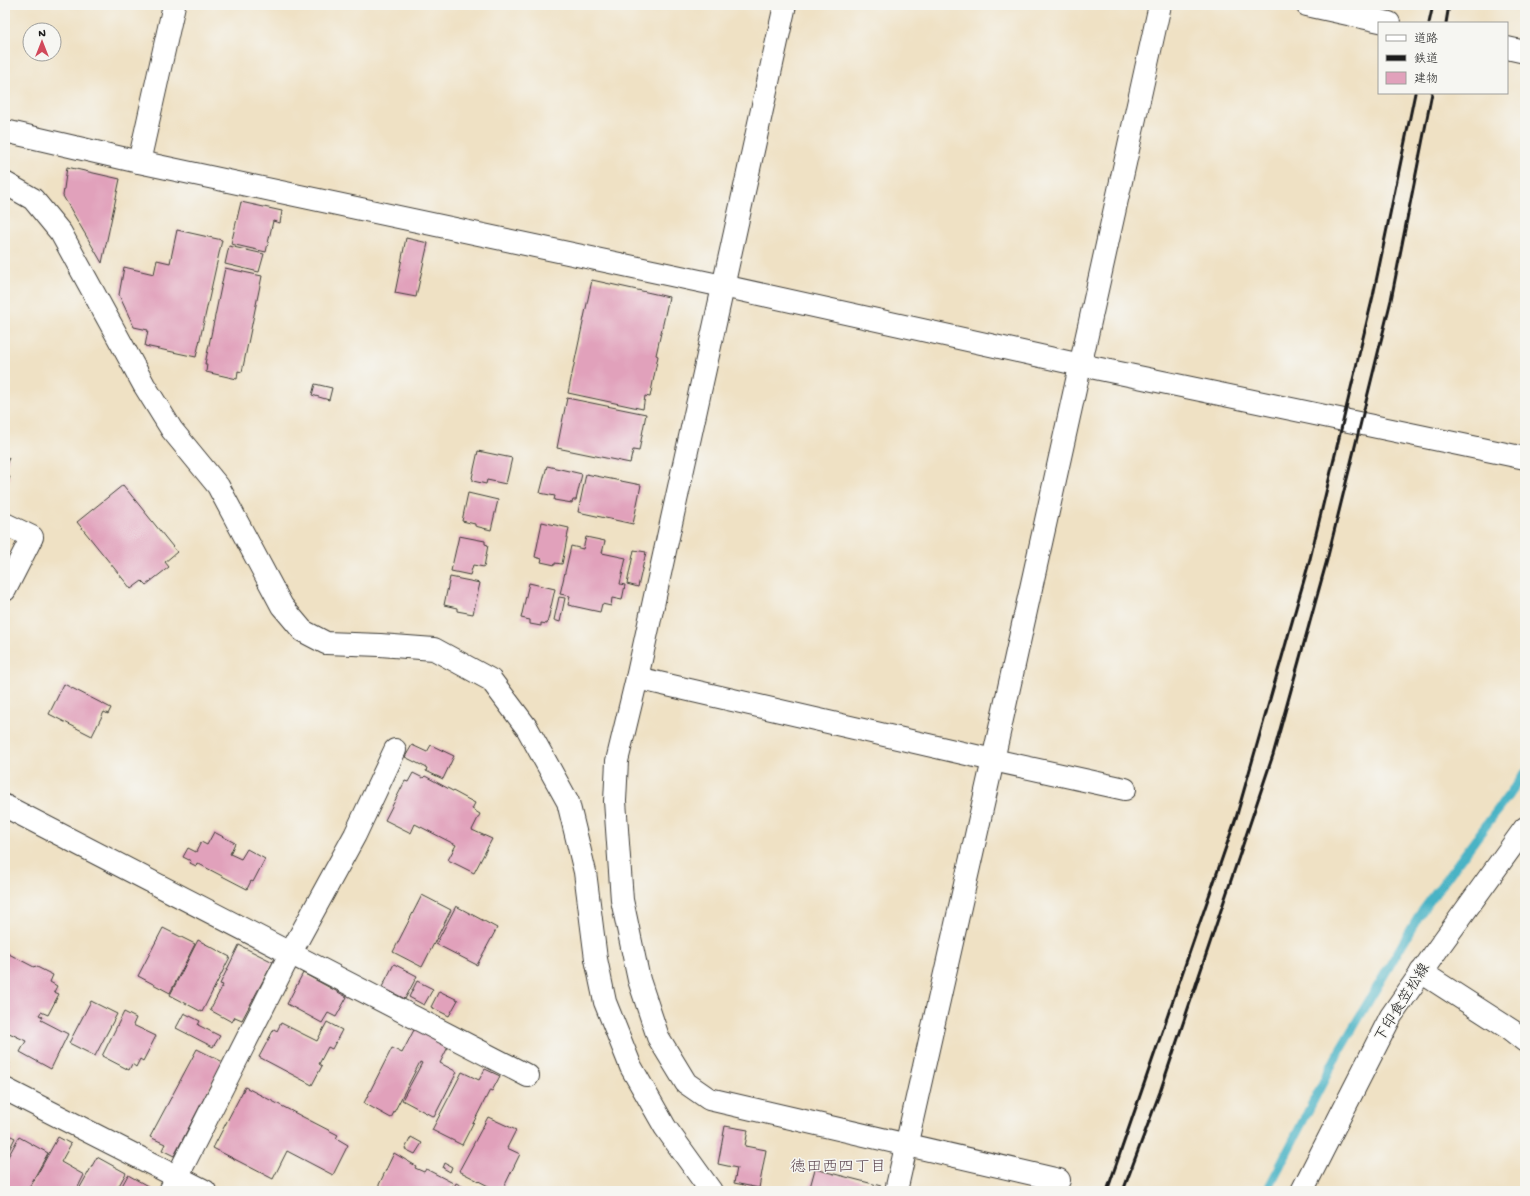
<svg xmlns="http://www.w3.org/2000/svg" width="1530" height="1196" font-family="'Gochi Hand','Klee One',sans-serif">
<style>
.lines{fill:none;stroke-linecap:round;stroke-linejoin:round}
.stream{stroke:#48b3c5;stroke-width:9}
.building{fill:#e1a1bb}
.minor-casing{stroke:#3c3a35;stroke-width:24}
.major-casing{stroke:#3c3a35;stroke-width:24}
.minor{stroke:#fff;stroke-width:22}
.major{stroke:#fff;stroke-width:22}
.rail{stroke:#1c1c1c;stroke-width:3}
.labels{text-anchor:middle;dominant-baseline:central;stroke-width:3;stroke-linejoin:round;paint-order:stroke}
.street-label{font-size:15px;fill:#1c1c1c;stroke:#f6f6f2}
.neighbourhood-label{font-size:16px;fill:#614b54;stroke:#f6f6f2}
</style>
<rect width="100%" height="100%" fill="#f6f6f2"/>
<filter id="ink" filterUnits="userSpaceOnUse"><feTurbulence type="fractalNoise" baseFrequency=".025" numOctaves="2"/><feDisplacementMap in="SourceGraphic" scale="8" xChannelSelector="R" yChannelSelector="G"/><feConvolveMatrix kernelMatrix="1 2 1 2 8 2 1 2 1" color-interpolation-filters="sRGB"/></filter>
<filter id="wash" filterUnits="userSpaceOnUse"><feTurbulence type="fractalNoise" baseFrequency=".012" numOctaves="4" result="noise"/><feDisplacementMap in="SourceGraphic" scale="16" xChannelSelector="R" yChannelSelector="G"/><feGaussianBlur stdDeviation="0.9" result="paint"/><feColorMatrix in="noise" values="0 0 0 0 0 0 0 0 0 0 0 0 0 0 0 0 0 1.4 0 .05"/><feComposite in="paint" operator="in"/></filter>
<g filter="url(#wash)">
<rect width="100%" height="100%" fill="#efe1c4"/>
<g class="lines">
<path class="stream" d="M1267,1191L1337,1055L1420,914L1525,773"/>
</g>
<g id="blocks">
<g class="building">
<path d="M67,167L120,179L102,263L63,196Z"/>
<path d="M241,202L282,211L280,223L273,221L266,252L231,244Z"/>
<path d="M177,230L222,240L196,357L145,346L148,330L134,327L119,295L124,267L154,274L157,260L170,263Z"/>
<path d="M406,238L428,243L416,297L395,293Z"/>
<path d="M229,246L264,254L259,272L225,264Z"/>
<path d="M225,268L262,276L242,372L238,371L237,379L206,372L207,364H205Z"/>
<path d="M592,280L669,297L656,355L658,356L650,397L645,396L643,409L568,393Z"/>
<path d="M315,384L332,388L329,400L312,395Z"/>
<path d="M567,398L646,414L639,451L633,450L630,463L557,448Z"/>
<path d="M478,451L512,458L506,484L487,480L486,484L473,481V479L472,478Z"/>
<path d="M5,456L9,458L5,467Z"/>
<path d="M547,466L582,474L576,500H573L572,503L554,500L555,496L540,493Z"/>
<path d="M586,474L641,485L633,524L578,512Z"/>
<path d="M5,475L10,477L5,488Z"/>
<path d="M123,485L177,552L165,562L169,567L146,585L142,581L131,589L77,522Z"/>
<path d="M468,493L498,500L491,530L475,526V524L462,521Z"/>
<path d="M542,522L569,528L562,564L555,563V565L541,562L542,559L535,557Z"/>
<path d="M459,536L485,541V544L488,545L484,567L473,565L470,575L451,571Z"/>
<path d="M586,537L605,541L602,553L626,558L620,584L625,585L622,600L612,598L611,606L602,604L600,612L568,605L570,596L560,594L571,546L583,549Z"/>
<path d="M634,550L646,552L638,587L627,584Z"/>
<path d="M450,577L480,583L473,614L457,611V608L444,605Z"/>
<path d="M529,583L555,589L547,624L541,623V626L530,624V620L521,618Z"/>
<path d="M559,597L565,598L560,622L554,620Z"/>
<path d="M64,684L111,708L108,714L104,712L92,736L49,714Z"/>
<path d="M412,745L427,752L431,745L454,756L443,779L426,771L427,768L405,757Z"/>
<path d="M413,773L423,778L425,776L475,803L472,809L480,814L472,830L492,839L474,873L448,860L456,845L415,824L411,833L385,820L405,781L408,782Z"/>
<path d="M214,832L235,843L230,854L241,859L247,849L265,859L253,882L251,881L247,889L197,863L196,866L190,863L191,861L183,857L188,848L196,852L201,842L207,845Z"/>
<path d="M422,895L451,910L422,967L393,952Z"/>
<path d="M456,906L497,928L477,965L436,944Z"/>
<path d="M163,928L195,944L170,993L138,976Z"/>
<path d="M198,940L230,957L202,1012L170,995Z"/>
<path d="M239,945L273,962L242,1020L235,1017L232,1022L210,1010L223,985L220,984Z"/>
<path d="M5,952L34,967L35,966L53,975L50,982L57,986L54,992L59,994L48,1015L41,1012L39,1015L43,1017L41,1020L68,1034L51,1069L20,1052L26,1041L5,1031Z"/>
<path d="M394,964L417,976L405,999L382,987Z"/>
<path d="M303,973L347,997L336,1017L328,1013L322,1023L287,1004Z"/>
<path d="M417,981L433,989L424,1005L409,997Z"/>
<path d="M439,991L458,1000L449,1016L431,1007Z"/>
<path d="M91,1001L117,1014L95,1056L69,1043Z"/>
<path d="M124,1012L136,1018L133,1025L156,1036L143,1061L140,1059L136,1067L132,1064L129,1070L102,1056Z"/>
<path d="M184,1013L200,1021L198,1025L220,1036L213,1047L176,1028Z"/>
<path d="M327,1022L342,1030L332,1049L328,1047L319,1064L322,1066L312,1085L259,1057L274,1029L277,1031L281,1023L317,1041Z"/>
<path d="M415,1028L449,1045L440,1063L457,1072L434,1117L402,1100L422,1063L420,1062L391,1118L364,1103L392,1048L402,1053Z"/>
<path d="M197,1049L223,1062L174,1156L162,1150L165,1144L150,1137Z"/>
<path d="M5,1061L10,1063L5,1074Z"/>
<path d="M485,1069L500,1076L492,1091L490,1090L462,1145L432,1130L462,1072L479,1080Z"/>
<path d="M245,1087L338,1135L336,1138L348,1145L333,1175L287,1151L273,1179L213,1148Z"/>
<path d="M488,1117L516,1130L507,1148L520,1154L502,1191H498L459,1171Z"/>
<path d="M725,1126L748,1130L745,1146L766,1150L759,1188L734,1183L737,1168L718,1164Z"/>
<path d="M5,1133L15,1138L5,1158Z"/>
<path d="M19,1137L48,1153L27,1191H12L5,1187V1162Z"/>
<path d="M58,1137L71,1144L61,1162L84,1175L76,1191H28Z"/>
<path d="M411,1137L422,1143L415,1154L405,1149Z"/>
<path d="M394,1153L416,1166L415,1168L424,1172L426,1169L453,1183L449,1191H376Z"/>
<path d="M97,1157L126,1173L116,1191H78Z"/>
<path d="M445,1163L452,1167L450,1172L443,1168Z"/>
<path d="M815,1169L881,1186L880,1191H809Z"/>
<path d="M128,1175L153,1189L152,1191H119Z"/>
<path d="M456,1183L468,1189L467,1191H452Z"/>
</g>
</g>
</g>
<g filter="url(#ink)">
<use href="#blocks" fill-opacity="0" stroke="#3c3a35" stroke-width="1"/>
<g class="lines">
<g class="minor-casing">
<g id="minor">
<path d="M785,5L637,678L993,760L1125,789"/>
<path d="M1307,5L1389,23"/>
<path d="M1507,48L1525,52"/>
<path d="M5,131L139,162L723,286L1081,365L1525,458"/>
<path d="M139,162L174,5"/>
<path d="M5,183L33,199L61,233L144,385L172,430L218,486L282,606L303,631L326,643L380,645L434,649L491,680L527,728L568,802L585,872L596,959L605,1002L631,1067L665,1127L711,1191"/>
<path d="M5,524L32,537L5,590"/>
<path d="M637,678L617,761L615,801L622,900L639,980L658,1037L686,1083L709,1099L1059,1180"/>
<path d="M5,806L528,1076"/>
<path d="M1421,972L1511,1030L1525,1041"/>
<path d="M5,1089L205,1191"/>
<path d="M170,1191L290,954L355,835L395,750"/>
<path d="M896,1191L993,760L1160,5"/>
</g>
</g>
<g class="major-casing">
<path id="major" d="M1302,1191L1391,1016L1439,947L1525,828"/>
</g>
<use href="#minor" class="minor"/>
<use href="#major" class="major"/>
<g class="rail">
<path d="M1429,23L1433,5"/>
<path d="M1446,23L1449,5"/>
<path d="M1107,1191L1236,818L1310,559L1373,296L1415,93"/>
<path d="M1123,1191L1160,1092L1273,755L1327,560L1391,300L1432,93"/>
</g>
</g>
</g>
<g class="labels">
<g class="street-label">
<text transform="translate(1403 1003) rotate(-58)">下印食笠松線</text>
</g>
<g class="neighbourhood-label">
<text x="838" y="1168">徳田西四丁目</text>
</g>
</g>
<rect width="1530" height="1196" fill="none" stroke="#f6f6f2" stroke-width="20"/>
<rect x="1378" y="22" width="130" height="72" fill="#f6f6f2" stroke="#9f9f9c"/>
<rect x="1386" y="35" width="20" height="6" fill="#ffffff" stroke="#9f9f9c"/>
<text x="1414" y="42" font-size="12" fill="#1c1c1c">道路</text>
<rect x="1386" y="55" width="20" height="6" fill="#1c1c1c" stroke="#9f9f9c"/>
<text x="1414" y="62" font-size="12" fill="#1c1c1c">鉄道</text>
<rect x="1386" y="72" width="20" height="12" fill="#e1a1bb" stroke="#9f9f9c"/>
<text x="1414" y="82" font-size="12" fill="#1c1c1c">建物</text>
<g transform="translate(42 42)"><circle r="19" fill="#f6f6f2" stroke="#9f9f9c"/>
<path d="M0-3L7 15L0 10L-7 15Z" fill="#d1495b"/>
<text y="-6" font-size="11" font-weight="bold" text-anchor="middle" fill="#1c1c1c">N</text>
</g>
</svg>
